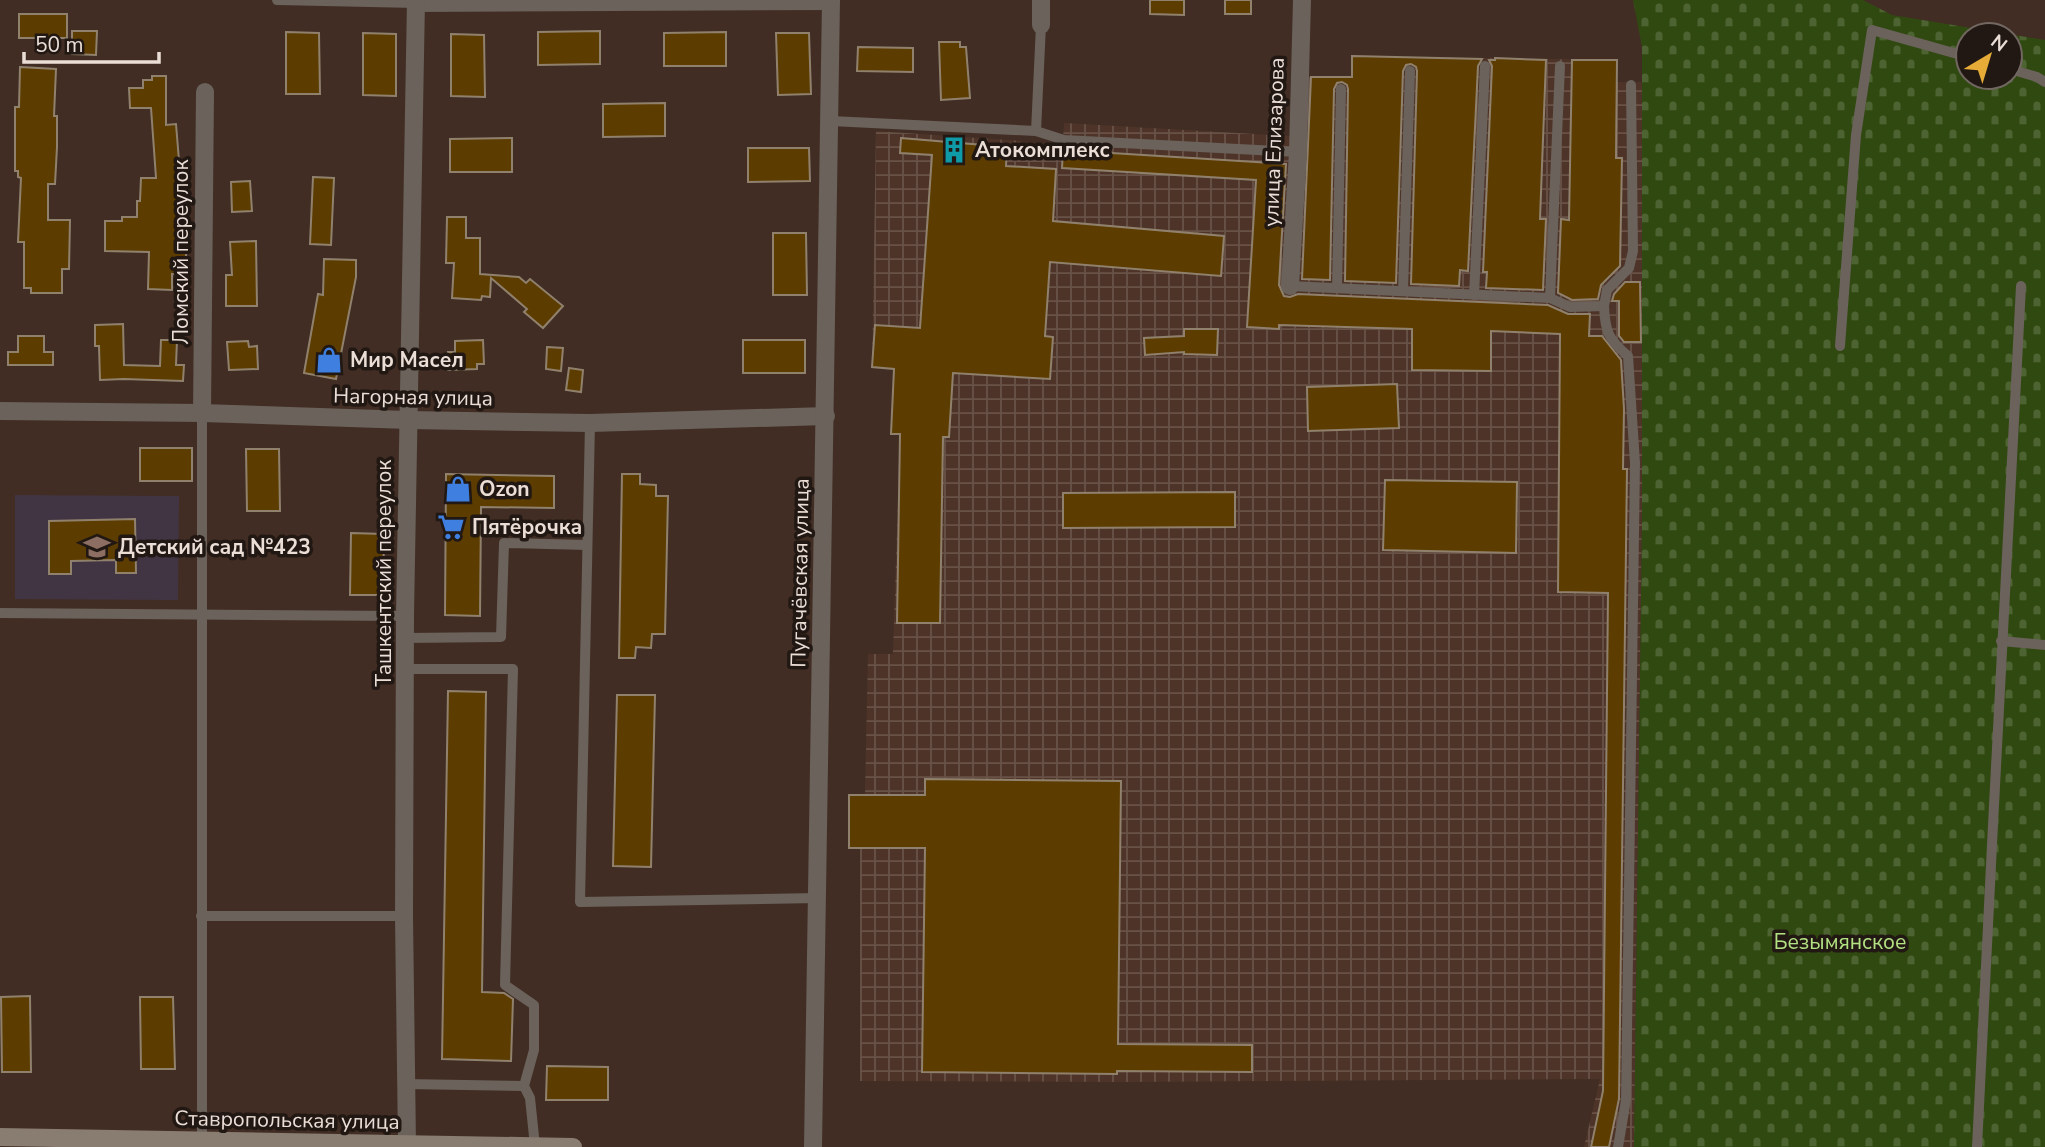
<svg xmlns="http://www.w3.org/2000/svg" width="2045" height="1147" font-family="'Nunito Sans',sans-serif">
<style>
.industrial{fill:url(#industrial-grid)}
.education{fill:#423543}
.cemetery{fill:url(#cemetery-stones);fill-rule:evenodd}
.building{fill:#5d3c00;stroke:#90816d;stroke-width:2}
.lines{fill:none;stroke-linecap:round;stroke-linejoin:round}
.lane{stroke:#6a625b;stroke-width:10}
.street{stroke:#6a625b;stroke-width:18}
.secondary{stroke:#897c71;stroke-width:18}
.labels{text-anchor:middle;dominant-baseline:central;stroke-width:7;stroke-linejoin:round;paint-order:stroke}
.street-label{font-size:21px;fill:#ebded7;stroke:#211813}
.poi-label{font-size:21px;font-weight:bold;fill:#ebded7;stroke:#211813;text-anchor:start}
.park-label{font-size:21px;fill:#b3e283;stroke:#211813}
</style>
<defs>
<pattern id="industrial-grid" width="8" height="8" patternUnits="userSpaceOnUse" patternTransform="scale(1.75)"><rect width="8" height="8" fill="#4e3428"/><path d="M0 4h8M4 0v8" fill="none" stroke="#685146"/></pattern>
<pattern id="cemetery-stones" width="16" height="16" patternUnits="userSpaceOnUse" patternTransform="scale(1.75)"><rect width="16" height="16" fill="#304910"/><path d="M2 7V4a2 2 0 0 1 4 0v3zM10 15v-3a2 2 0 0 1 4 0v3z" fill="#4e6332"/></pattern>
</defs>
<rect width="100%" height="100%" fill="#412d23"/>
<path class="industrial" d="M1352,56L1617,60V82H1642V519L1634,1147H1584L1600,1079L1120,1082L860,1081V848H849V795L865,794L868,654H893L900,435L891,434L894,369L872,367L876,131L1020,141L1062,156L1064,123L1307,137L1308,77H1352Z"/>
<path class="education" d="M15,495L179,496L178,600L15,599Z"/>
<path class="cemetery" d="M1633,0H1863L1892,15L2045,40V1147H1634L1642,519V47ZM1968,35H2010V77H1968Z"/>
<g class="building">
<path d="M1150,0H1184V15L1150,14Z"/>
<rect x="1225" y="0" width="26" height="14"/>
<rect x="19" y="14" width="48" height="24"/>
<path d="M72,31H97L96,55L72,54Z"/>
<path d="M600,31V64L538,65V32Z"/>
<path d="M286,32L319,33L320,94H286Z"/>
<path d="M726,32V66H664V33Z"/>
<path d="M363,33L396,34V96L363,95Z"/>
<path d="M776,33H809L811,94L778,95Z"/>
<path d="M451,34L484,35L485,97L451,96Z"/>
<path d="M939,42H960V47H966L970,98L941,100Z"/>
<path d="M858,47L913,48V72L857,71Z"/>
<path d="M1352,56L1482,59L1478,66L1468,271L1460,270L1459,286L1411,284L1417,71L1416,67L1411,64L1406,65L1403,71L1396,283L1345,281L1348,89L1347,85L1342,82L1337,83L1334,89L1330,280L1302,279L1311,77H1352Z"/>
<path d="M1495,58L1546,60L1540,219H1546L1543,290L1486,288L1487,272H1483L1492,66L1489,60H1495Z"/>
<path d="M1572,60H1617L1616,158H1622L1620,266L1601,285L1598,299L1572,300L1558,293L1561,219L1569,220Z"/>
<path d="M20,67L56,69L54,116H57V147L55,184H48V220H70L69,269H62V293H31V288H24V242H18L21,178L18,177V171H15V107H19Z"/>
<path d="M152,76H166V125L176,124L181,185L178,220H188L185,274H172V290L148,289L149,252L105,251V221H122V217H137V201H140L141,178H156L151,108H130L129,88H143V80H152Z"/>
<path d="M665,103V136L603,137V104Z"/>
<path d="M512,138V172H450V139Z"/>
<path d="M901,138L1007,147L1006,166L1056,169L1053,221L1224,236L1221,276L1050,262L1045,336L1053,337L1050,379L953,373L949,437H943L940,623H897L900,434H891L894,369L872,367L875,325L920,328L932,155L900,153Z"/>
<path d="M748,148H809L810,181L748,182Z"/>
<path d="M1063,150L1286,164L1279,285L1284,296L1290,297L1298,294L1548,305L1568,314H1590L1589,336H1602L1621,360L1624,409L1623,469H1627L1619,1099L1609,1147H1591L1603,1091L1608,593L1558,592L1560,334L1491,331V371L1412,370V329L1279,325V329L1247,327L1256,180L1062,168Z"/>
<path d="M313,177L334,178L331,245L310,244Z"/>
<path d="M250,181L252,211L232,212L231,182Z"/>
<path d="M447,217H466V238H480V274L519,277L526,283L530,279L563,306L543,328L524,312L527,309L491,278L490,297L482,296L481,300L452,298L454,263H446Z"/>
<path d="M773,233H806L807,295H773Z"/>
<path d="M256,241L257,306H226V275H232L230,242Z"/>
<path d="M324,259L356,260V277L336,379L304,373L318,294L323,295Z"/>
<path d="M1625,282H1640L1641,342H1624L1619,336V301H1612L1614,294Z"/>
<path d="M123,324L124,365L160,366L161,340H177L176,365H184L183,381L124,379L100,380L99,346H95V325Z"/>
<path d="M1184,329H1218L1217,355L1184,354V352L1145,355L1144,338L1184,336Z"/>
<path d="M18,336H44V352H53V365H8V352H18Z"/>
<path d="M483,340L484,364H477V369L448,370V352H455V341Z"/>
<rect x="743" y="340" width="62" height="33"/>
<path d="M248,341L249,347L257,346L258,369L229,370L227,342Z"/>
<path d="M547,347L563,348L561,371L546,369Z"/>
<path d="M569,368L583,370L581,392L566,390Z"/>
<path d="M1397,384L1399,428L1308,431L1307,387Z"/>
<rect x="140" y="448" width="52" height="33"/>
<path d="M246,449H279L280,511H247Z"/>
<path d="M446,474L554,476V508L481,507L480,616L445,615Z"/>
<path d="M622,474H640V484L656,485V496H668L665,634H652L651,648L636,647L635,658H619Z"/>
<path d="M1385,480L1517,482L1516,553L1383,550Z"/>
<path d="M1235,492V527L1063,528V493Z"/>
<path d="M135,519L136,573H116V560L71,561V574H49V521Z"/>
<path d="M351,533L384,534L383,595H350Z"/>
<path d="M448,691L486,692L482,992L504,993L513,999L511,1061L442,1059Z"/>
<path d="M617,695H655L651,867L613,866Z"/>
<path d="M925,779L1121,781L1118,1044L1252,1045V1072L1117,1071V1074L922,1072L925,848H849V795H925Z"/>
<path d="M30,996L31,1072H2L1,997Z"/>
<path d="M140,997H173L175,1069H141Z"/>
<path d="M547,1066L608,1067V1100H546Z"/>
</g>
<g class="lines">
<g class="lane">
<path d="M277,0L416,3"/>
<path d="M2010,69L2037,77L2045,82"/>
<path d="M831,121L1036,131L1064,140L1298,152"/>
<path d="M1036,131L1041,25"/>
<path d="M1290,286L1550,298L1570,307L1604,306L1607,290L1629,268L1633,251L1631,85"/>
<path d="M1337,288L1341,89"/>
<path d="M1403,291L1410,71"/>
<path d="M1474,295L1485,66"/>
<path d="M1550,298L1560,66"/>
<path d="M1604,306C1605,331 1608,339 1628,356L1635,463L1626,1100L1618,1147"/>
<path d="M1840,346L1856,135L1872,30L1968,57"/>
<path d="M590,423L580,902L818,898"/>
<path d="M0,613L405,616"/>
<path d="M406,638L501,637L504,543L587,545"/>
<path d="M2001,641L2045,645"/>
<path d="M406,669H513L505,985L534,1005V1050L524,1086L530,1098L535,1146"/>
<path d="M201,916H404"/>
<path d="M405,1084L524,1086"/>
<path d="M202,1141V413"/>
<path d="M1977,1147C1992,860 2004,573 2021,286"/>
</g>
<g class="street">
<path d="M416,3L831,1"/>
<path d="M1041,25V0"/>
<path d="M1290,286L1298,152L1302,0"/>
<path d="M0,411L202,413L408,420L590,423L826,416"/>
<path d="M202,413L205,92"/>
<path d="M407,1144L404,916L405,616L416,0"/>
<path d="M813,1147L831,0"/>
</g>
<path class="secondary" d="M0,1137L573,1147"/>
</g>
<defs>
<g id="building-bare" transform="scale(2.1)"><path d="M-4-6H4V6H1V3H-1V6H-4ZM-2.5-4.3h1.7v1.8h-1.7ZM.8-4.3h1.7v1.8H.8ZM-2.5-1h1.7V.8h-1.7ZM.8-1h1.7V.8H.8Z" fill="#0f9aa8" stroke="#211813" stroke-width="2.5" paint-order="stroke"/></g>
<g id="shop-bare" transform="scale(2.1)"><path d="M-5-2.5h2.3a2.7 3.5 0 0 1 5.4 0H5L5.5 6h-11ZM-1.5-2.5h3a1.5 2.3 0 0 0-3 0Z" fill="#3f7fe0" stroke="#211813" stroke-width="2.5" paint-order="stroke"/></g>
<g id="supermarket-bare" transform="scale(2.1)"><path d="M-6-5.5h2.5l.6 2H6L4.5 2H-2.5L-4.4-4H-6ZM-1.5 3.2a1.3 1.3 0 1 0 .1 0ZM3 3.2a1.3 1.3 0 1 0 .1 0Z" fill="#3f7fe0" stroke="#211813" stroke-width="2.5" paint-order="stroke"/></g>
<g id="school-bare" transform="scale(2.1)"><path d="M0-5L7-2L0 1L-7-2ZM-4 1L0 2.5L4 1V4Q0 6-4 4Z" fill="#8d6e63" stroke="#211813" stroke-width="2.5" paint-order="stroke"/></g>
</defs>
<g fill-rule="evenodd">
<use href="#building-bare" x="954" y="150"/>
<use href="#shop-bare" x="329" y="360"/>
<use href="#shop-bare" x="458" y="489"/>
<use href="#supermarket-bare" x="451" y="527"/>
<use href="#school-bare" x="97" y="547"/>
</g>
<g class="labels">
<g class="street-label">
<text transform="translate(1274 142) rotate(-88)">улица Елизарова</text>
<text transform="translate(181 252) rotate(-90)">Ломский переулок</text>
<text transform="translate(413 397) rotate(1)">Нагорная улица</text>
<text transform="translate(384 573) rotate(-90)">Ташкентский переулок</text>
<text transform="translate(800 573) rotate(-89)">Пугачёвская улица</text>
<text transform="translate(287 1120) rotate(1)">Ставропольская улица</text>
</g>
<g class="poi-label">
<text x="975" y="150">Атокомплекс</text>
<text x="350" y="360">Мир Масел</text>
<text x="479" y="489">Ozon</text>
<text x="472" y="527">Пятёрочка</text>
<text x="118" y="547">Детский сад №423</text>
</g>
<g class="park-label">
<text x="1840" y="942">Безымянское</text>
</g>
</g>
<g transform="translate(1989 56) rotate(38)"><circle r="33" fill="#211813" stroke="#726761" stroke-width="2"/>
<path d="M0-5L12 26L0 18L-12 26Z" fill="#e7ac37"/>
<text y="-10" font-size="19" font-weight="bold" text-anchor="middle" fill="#ebded7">N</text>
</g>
<path d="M24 52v10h135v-10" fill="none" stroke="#ebded7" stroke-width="3.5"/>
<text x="35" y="52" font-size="21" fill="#ebded7" stroke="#211813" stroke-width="5" paint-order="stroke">50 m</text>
</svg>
